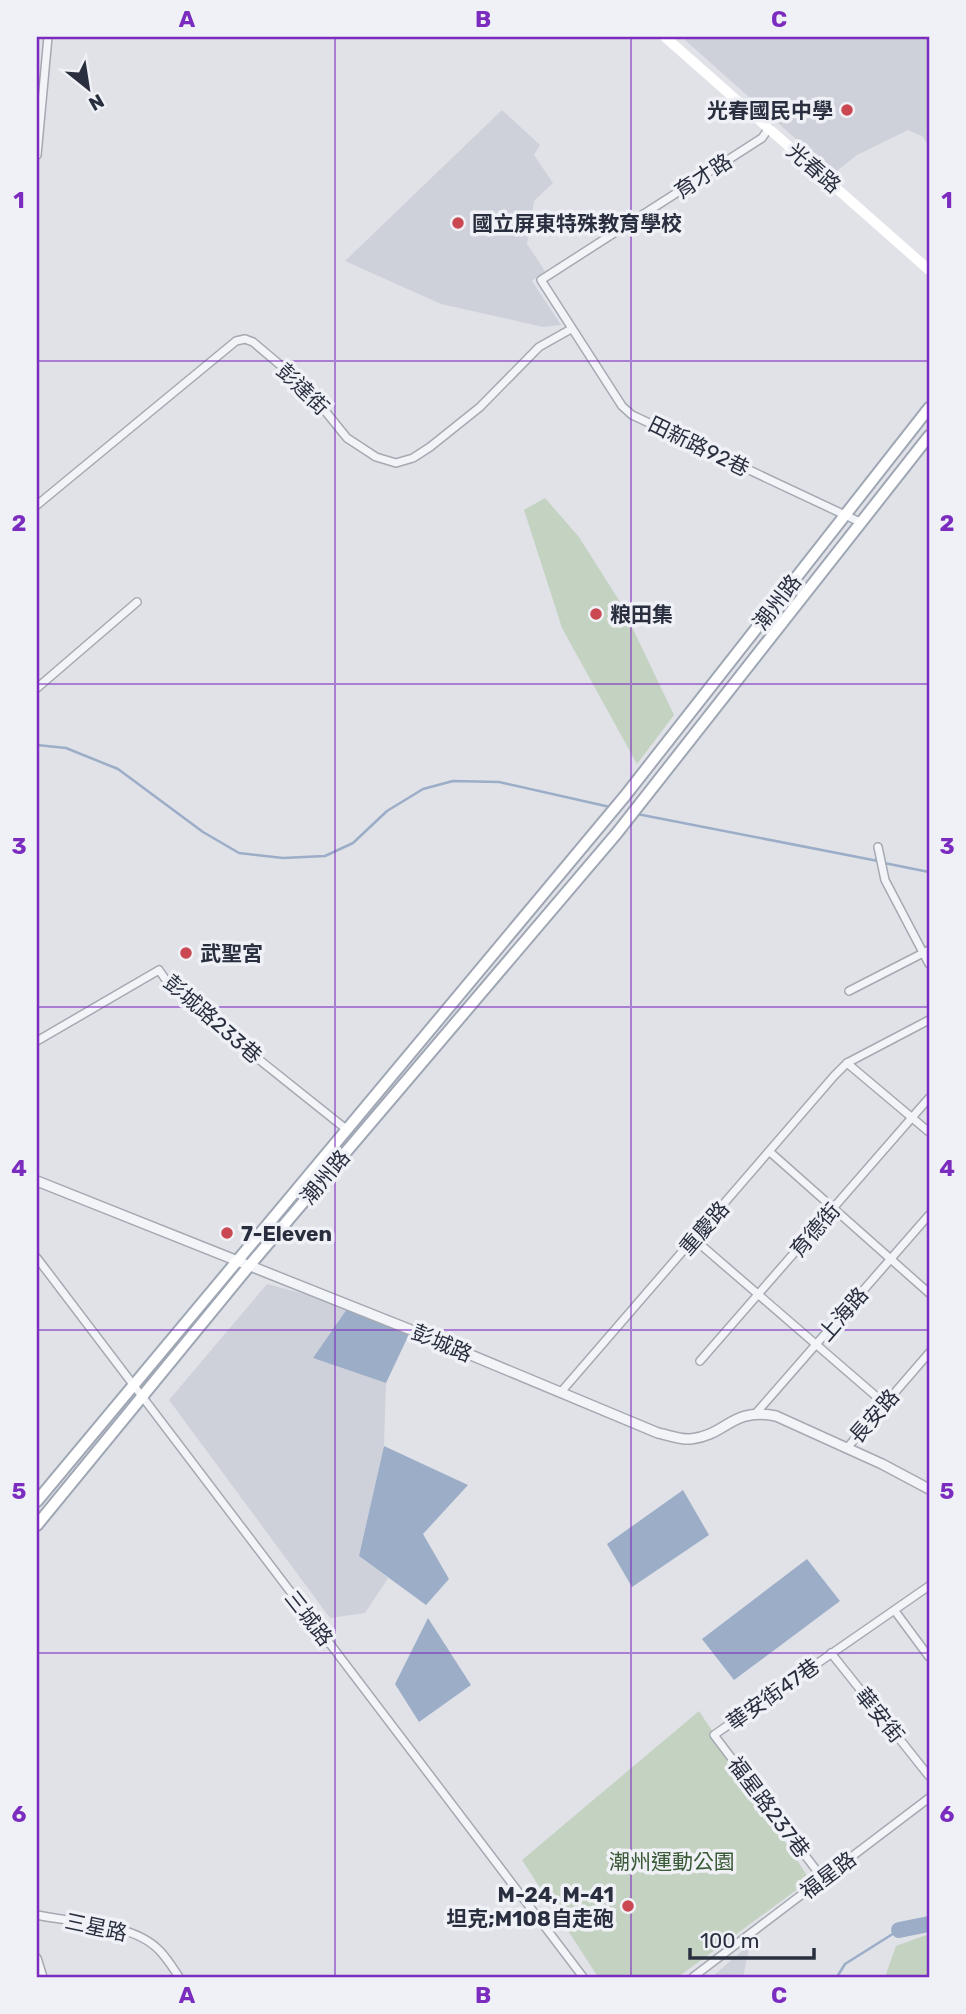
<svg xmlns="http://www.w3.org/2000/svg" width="966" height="2014" font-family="Rubik,'Noto Sans TC',sans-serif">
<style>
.built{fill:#ced1da}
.green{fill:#c4d2c1}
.water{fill:#9cadc7}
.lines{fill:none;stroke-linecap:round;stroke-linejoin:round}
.stream{stroke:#9cadc7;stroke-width:2.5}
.river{stroke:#9cadc7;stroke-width:16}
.minor-casing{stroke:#a5a9b2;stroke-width:10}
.tertiary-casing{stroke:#a5a9b2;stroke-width:12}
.primary-casing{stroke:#9fa6b4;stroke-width:14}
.minor{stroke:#f2f4f7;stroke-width:7}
.tertiary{stroke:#f2f4f7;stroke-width:9}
.secondary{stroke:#fff;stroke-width:10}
.primary{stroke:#fff;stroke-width:10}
.grid{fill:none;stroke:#7b2cbf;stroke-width:2;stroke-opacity:0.55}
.poi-dot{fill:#ca4851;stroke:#eff1f6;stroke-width:2.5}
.labels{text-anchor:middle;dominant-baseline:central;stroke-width:7;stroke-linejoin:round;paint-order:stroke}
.poi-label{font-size:21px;font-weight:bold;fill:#292f3f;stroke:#eff1f6;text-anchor:start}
.street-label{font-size:21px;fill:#292f3f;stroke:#eff1f6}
.park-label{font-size:21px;fill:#3b5a37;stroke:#eff1f6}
.neatline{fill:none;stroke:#7b2cbf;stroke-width:2.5}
.grid-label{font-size:23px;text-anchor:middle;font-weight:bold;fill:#7b2cbf}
</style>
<rect width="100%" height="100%" fill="#e0e2e8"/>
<g class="built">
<path d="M690,37H929V146L922,136L908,130L857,155L834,173L685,40Z"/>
<path d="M502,110L540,145L534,155L553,183L534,201L527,244L545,271L532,281L561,325L543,327L441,304L345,261Z"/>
<path d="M267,1284L349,1306L313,1358L386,1383L384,1446L359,1556L388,1578L365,1613L330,1618L169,1400Z"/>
<path d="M750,1944L743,1977H712Z"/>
</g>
<g class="green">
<path d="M545,498L579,537L620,602L674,715L637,764L562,628L524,510Z"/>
<path d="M699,1711L810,1880L678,1977H598L522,1860Z"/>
<path d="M929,1934V1977H885L896,1946Z"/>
</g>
<g class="water">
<path d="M349,1306L411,1330L386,1383L313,1358Z"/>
<path d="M384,1446L468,1485L423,1534L449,1579L426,1605L359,1556Z"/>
<path d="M683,1490L709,1535L632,1587L607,1544Z"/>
<path d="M807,1559L840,1601L734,1680L702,1639Z"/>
<path d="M428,1618L471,1685L419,1722L395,1684Z"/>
</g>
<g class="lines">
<g class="stream">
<path d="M37,745L66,748L118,769L203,832L239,853L283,858L325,856L353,843L387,811L423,789L453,781L499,782L610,807"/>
<path d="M637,814L878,861"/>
<path d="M884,863L929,872"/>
<path d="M837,1977L845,1964L899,1930"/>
</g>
<path class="river" d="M899,1930L929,1924"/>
<g class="minor-casing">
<g id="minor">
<path d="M769,128L762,138L541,280L622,406L632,415L862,523"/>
<path d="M37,155L48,37"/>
<path d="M37,505L236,341L245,339L253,342L305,386L347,438L376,457L396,463L413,458L430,447L480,407L539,347L571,329"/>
<path d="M37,688L137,602"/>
<path d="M878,847L885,880L929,964"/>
<path d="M849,991L929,950"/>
<path d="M37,1041L159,970L168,983L212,1022L346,1129"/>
<path d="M847,1063L929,1132"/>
<path d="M770,1152L929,1293"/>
<path d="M694,1239L885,1404"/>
<path d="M37,1258L583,1977"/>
<path d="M700,1361L929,1098"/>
<path d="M561,1392L834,1076L847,1063L929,1020"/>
<path d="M757,1412L929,1215"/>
<path d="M847,1448L929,1353"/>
<path d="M895,1611L929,1657"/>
<path d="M831,1653L929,1776"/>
<path d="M823,1879L714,1735L929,1586"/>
<path d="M37,1915C73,1923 132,1922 159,1950C167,1958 173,1968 179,1977"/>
<path d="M37,1958L43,1977"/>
<path d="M693,1977L929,1798"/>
</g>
</g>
<g class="tertiary-casing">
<path id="tertiary" d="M37,1181L411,1330L658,1433C668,1435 681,1440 691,1439C727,1435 731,1407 776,1416L882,1464L929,1489"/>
</g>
<g class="primary-casing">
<g id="primary">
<path d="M37,1501L625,796L929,408"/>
<path d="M37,1525L249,1266L617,833L929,436"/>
</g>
</g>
<use href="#minor" class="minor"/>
<use href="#tertiary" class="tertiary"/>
<path class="secondary" d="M665,37L929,270"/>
<use href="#primary" class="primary"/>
</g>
<path class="grid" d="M335,37V1977M631,37V1977M37,361H929M37,684H929M37,1007H929M37,1330H929M37,1653H929"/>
<g class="poi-dot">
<circle cx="847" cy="110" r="7"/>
<circle cx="458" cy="223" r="7"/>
<circle cx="596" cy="614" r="7"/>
<circle cx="186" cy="953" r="7"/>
<circle cx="227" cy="1233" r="7"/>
<circle cx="628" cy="1906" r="7"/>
</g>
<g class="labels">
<g class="poi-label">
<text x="833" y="110" text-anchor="end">光春國民中學</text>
<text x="472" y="223">國立屏東特殊教育學校</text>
<text x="610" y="614">粮田集</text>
<text x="200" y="953">武聖宮</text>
<text x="241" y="1233">7-Eleven</text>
<text x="614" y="1894" text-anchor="end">M-24, M-41<tspan x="614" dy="24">坦克;M108自走砲</tspan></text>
</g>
<g class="street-label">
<text transform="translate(814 168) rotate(41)">光春路</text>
<text transform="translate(703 176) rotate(-33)">育才路</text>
<text transform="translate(303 389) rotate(44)">彭達街</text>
<text transform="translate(699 446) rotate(26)">田新路92巷</text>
<text transform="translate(777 602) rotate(-52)">潮州路</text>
<text transform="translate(213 1019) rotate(41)">彭城路233巷</text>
<text transform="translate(325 1177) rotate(-50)">潮州路</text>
<text transform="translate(704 1228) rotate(-49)">重慶路</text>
<text transform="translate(815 1230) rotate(-49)">育德街</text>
<text transform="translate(843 1314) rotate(-49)">上海路</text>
<text transform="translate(442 1343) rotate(23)">彭城路</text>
<text transform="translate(874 1416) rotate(-49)">長安路</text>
<text transform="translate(309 1618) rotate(52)">三城路</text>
<text transform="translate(773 1694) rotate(-35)">華安街47巷</text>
<text transform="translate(880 1715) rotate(51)">華安街</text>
<text transform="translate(769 1807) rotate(53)">福星路237巷</text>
<text transform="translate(828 1875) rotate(-37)">福星路</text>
<text transform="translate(96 1927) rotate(12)">三星路</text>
</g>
<g class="park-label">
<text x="672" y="1861">潮州運動公園</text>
</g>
</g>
<rect width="966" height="2014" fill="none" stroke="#eff1f6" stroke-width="77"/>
<g transform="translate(88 88) rotate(150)" stroke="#eff1f6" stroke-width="5" paint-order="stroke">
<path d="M0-5L12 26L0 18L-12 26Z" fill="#292f3f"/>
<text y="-10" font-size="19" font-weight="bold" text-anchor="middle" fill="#292f3f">N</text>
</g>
<path d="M690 1948v10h124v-10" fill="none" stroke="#292f3f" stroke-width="3.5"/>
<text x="700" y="1948" font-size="21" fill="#292f3f" stroke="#eff1f6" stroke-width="5" paint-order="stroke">100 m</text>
<rect x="38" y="38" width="890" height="1938" class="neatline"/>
<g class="grid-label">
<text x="187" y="27">A</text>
<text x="483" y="27">B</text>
<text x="779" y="27">C</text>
<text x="19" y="208">1</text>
<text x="947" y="208">1</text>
<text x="19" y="531">2</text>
<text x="947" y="531">2</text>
<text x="19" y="854">3</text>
<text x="947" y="854">3</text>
<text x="19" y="1176">4</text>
<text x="947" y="1176">4</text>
<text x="19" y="1499">5</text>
<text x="947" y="1499">5</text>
<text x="19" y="1822">6</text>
<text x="947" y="1822">6</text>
<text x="187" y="2003">A</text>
<text x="483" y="2003">B</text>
<text x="779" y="2003">C</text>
</g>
</svg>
